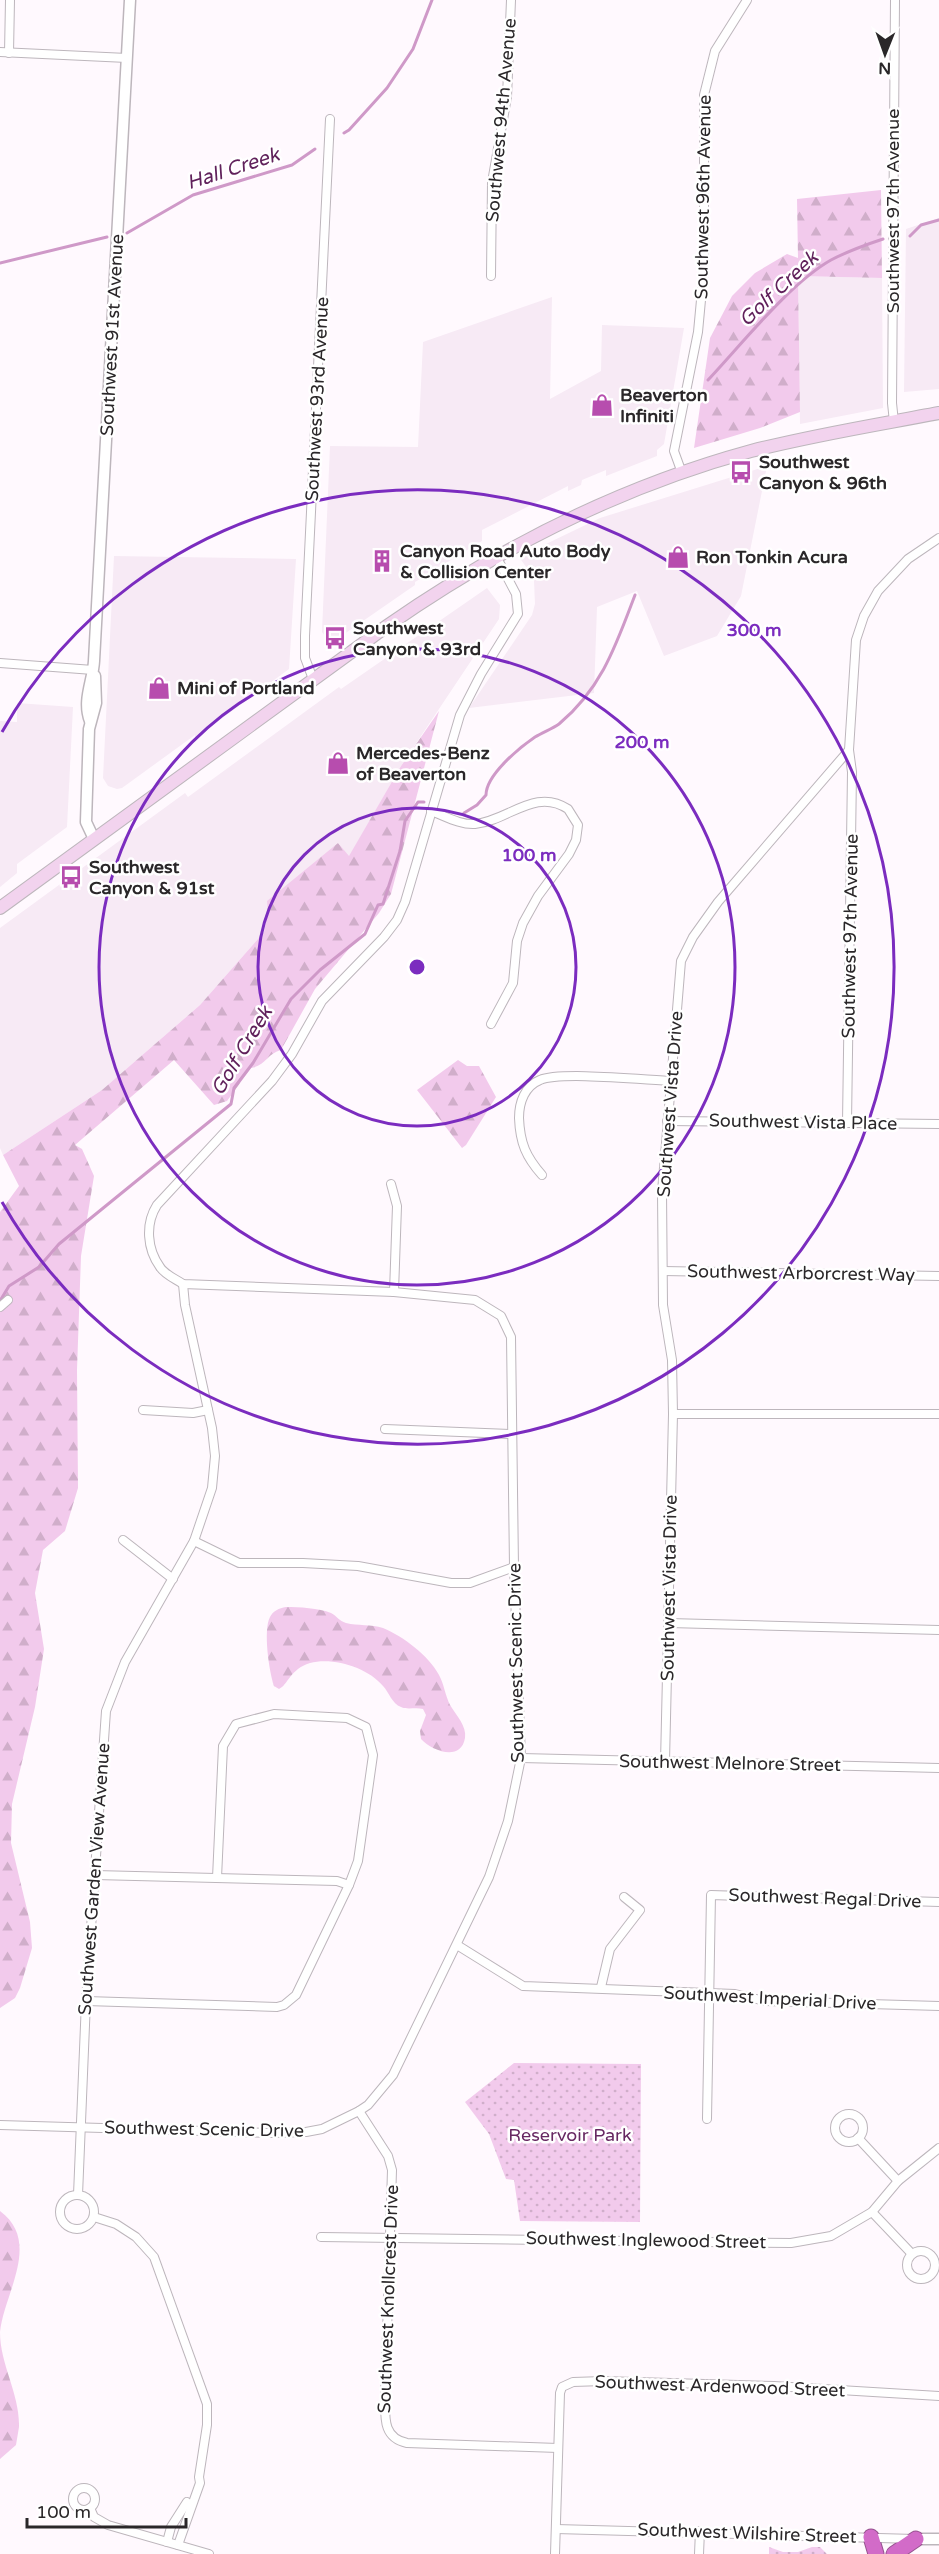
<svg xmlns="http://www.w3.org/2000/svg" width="939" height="2554" font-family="'Varela Round',sans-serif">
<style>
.built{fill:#f7eaf5}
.forest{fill:url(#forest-firs)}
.park{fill:url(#park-dots)}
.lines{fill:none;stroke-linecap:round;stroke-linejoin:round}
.stream{stroke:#cf99c8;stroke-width:3}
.minor-casing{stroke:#bdb6bc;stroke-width:10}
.tertiary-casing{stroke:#bdb6bc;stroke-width:13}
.secondary-casing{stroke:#bdb6bc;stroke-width:14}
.motorway-casing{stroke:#975390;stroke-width:17}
.minor{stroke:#fff;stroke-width:8}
.tertiary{stroke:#fff;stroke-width:10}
.secondary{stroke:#f2d3ee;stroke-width:12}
.motorway{stroke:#d26bc8;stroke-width:15}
.ring{fill:none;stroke:#7b2cbf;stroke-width:3}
.labels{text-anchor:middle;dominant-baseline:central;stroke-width:5;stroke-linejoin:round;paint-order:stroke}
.street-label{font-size:18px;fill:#2a2729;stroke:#fff}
.poi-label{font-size:18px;font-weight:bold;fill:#2a2729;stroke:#fff;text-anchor:start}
.park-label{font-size:18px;fill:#672862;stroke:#fff}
.water-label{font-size:20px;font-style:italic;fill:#60215b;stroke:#fff}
.centre{fill:#7b2cbf;stroke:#fff;stroke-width:3}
.ring-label{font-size:18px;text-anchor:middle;font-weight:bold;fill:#7b2cbf;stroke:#fff;stroke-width:5;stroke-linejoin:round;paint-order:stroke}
</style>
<defs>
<pattern id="forest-firs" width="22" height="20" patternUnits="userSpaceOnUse" patternTransform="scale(1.5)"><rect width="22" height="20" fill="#f2caec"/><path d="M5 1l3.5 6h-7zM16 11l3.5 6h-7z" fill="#d0aeca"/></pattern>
<pattern id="park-dots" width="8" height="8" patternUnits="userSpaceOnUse" patternTransform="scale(1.5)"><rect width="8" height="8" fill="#f2caec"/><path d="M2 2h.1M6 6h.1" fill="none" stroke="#d0aeca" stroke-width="1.8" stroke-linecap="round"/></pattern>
</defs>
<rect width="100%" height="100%" fill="#fff9fe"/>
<g class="built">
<path d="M939,218V389L904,392L906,229Z"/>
<path d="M798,276L882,278L883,408L800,424Z"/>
<path d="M552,297L550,399L601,371L602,325L684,328L664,444L657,450V456L606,476V470L582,480L581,485L568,491V486L482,530V541L415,582V585L337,639H327L322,632L330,446L418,447L423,342Z"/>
<path d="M767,466L741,596L717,636L664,656L637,591L597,607L594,693L469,708L532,615L535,604L534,581L529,571L519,557L600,518Z"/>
<path d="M114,556L296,559L289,669L195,738V735L122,788L117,789L108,786L103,778Z"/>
<path d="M487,588L500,605L499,619L401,766L349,857L338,843L268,911L264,932L200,1005L102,1090L3,1155L0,1148V928L185,793L188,797L339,687L341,689Z"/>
<path d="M17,703L73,707L67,827L17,864V873L0,887V721L17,722Z"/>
</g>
<g class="forest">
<path d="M881,190L882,278L798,276L800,412L760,428L694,448L710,338L732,296L755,273L787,254L798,258L797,199Z"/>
<path d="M439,711L391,894L379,913L315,989L281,1050C268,1053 265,1066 251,1068L227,1101L214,1105L174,1060L75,1145L82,1149L94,1176L81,1256L77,1370L78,1488L65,1531L43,1550L35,1593L44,1649L35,1707L12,1804L11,1843L30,1922L32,1948L20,1988L15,1998L0,2008V1212L19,1186L3,1155L102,1090L200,1005L264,932L268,911L267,901L338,843L349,856L401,766Z"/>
<path d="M458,1060L467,1066H479L496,1097L466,1145L462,1148L417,1090Z"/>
<path d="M286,1607C299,1607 319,1608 331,1613C337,1616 339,1621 346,1623C358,1626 371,1624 383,1628C404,1637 428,1655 439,1675C444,1684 445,1695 450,1705C456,1715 467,1726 465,1738C461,1762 432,1751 421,1739L420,1731L426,1715L423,1709C416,1707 407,1710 401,1707C392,1704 389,1692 383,1686C368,1668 334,1657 310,1663C290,1669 288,1685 279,1689L274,1686C269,1671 263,1630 270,1617C273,1611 279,1608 286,1607Z"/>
<path d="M0,2211C42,2242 4,2293 0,2332C0,2365 20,2394 19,2427C18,2433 17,2439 16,2445L0,2459Z"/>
</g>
<g class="park">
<path d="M514,2063L641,2064L640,2222L520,2221L514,2180L506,2179L489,2134L465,2102Z"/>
<path d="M769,2547L783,2552H798L812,2547H820L827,2554H769Z"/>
</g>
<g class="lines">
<g class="stream">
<path d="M344,133L349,130L387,88L413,49L432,0"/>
<path d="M127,233L193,195L292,165L315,149"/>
<path d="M910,236L921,225L939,220"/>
<path d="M0,263L107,237"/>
<path d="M708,380C741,345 790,283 831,260C848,251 865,245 883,239"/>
<path d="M464,813L477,805L486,795C486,775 519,748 535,737C543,732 552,729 559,724C602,688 616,645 635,595"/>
<path d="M0,1301L9,1286L39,1267L59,1244L231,1104L234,1088L253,1063L291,999L320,970L365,934L378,905L383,904L400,851L405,821L418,802H424"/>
</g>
<g class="minor-casing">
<g id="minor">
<path d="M0,52L127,58"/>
<path d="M9,53L10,0"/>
<path d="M491,276L492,182L507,97L511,0"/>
<path d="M894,422L892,403L895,0"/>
<path d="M682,473L674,451L698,332L704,268V95L715,51L747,0"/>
<path d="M0,663L93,670"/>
<path d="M313,679L305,658V636L330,119"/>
<path d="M431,811C445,816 460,825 475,824C508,821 535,787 568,809L578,825L576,840L569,854L538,896L523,923L517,941L513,983L491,1024"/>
<path d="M667,1121L939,1124"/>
<path d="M847,1123L852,772L849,750"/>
<path d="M542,1175C526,1157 520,1143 519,1118C519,1102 525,1086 540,1080C560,1071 646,1080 673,1081"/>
<path d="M391,1184L397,1206L394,1292"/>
<path d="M663,1271L939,1276"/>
<path d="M0,1307L8,1300"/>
<path d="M143,1410L193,1413L208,1410"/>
<path d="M673,1414H939"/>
<path d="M385,1429L512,1434"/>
<path d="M123,1540L173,1579"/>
<path d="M194,1541L239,1563H303L358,1566L451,1583H470L514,1567"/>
<path d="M669,1623L939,1630"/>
<path d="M521,1758L939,1768"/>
<path d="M665,1762L673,1414L672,1360L663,1305L662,1192L681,961L693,937L718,902L849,750L856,640L864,616L878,591L908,559L939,538"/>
<path d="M95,1875L337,1881L349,1885"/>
<path d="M457,1945L523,1986L735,1994L765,2001L939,2006"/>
<path d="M601,1987L610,1949L640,1910L624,1897"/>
<path d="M86,2001L277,2007L284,2005L296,1995L349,1885L358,1861L373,1755L366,1727L347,1718L274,1714L236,1724L223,1746L217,1878"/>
<path d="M359,2111L388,2156L392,2170L385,2398C385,2418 383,2438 407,2443L558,2448"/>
<circle cx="849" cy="2128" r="14"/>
<path d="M707,2119L711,1895L939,1902"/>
<path d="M0,2125L271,2133L306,2132L322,2129L359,2111L368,2105L393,2075L489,1877L508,1821L521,1758L514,1567L511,1337L501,1316L475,1300L394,1292L183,1284C176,1279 165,1275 160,1267C147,1249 145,1224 157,1205L272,1081L292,1054L322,1001L384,937L397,920L405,902L460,715L481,674L518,614L516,594L496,556"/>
<path d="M858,2138L898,2181"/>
<circle cx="77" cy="2212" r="17"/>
<path d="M78,2195L86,2001L106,1711L125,1662L194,1541L212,1488L215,1456L212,1428L185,1305L183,1284"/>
<path d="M872,2212L912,2254"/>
<path d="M94,2217L116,2224L136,2237L154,2257L207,2404V2425L199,2477L200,2483L178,2545"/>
<path d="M321,2237L791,2243L831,2236L872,2212L898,2181L939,2148"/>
<circle cx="921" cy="2265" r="14"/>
<circle cx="84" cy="2499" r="11"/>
<path d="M90,2508L94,2517L108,2525L209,2554"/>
<path d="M556,2529L915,2539"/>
<path d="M167,2542L171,2527L187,2502"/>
<path d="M555,2554L560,2393L562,2387L573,2382L603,2381L774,2386L939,2396"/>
<path d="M699,2554L700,2531"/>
</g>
</g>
<g class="tertiary-casing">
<g id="tertiary">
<path d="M90,721C82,700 93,681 94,661L130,0"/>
<path d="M94,839L86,822L89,729L96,703L95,676"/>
<path d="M916,2539H939"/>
</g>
</g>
<g class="secondary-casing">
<path id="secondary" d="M0,908L387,626C499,548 619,487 751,451C813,435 876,425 939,413"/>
</g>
<g class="motorway-casing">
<g id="motorway">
<path d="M871,2537L876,2554"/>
<path d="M894,2554L916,2539"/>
</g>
</g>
<use href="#minor" class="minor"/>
<use href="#tertiary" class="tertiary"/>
<use href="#secondary" class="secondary"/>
<use href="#motorway" class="motorway"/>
</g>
<g class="ring">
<circle cx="417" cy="967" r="159"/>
<circle cx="417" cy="967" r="318"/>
<path d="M2 732A477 477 0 1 1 2 1202"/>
</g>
<defs>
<g id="shop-bare" transform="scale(1.8)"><path d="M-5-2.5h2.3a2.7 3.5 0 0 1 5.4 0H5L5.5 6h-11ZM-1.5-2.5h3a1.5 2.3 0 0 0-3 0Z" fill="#b74dae" stroke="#fff" stroke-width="2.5" paint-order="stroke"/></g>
<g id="bus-bare" transform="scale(1.8)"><path d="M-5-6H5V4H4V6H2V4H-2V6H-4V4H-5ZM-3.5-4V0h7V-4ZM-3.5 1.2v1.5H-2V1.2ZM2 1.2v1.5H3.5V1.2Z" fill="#b74dae" stroke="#fff" stroke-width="2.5" paint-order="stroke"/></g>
<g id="building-bare" transform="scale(1.8)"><path d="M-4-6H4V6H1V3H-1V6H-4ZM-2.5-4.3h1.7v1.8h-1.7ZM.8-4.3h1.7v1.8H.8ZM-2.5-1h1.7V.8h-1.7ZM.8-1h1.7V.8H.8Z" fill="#b74dae" stroke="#fff" stroke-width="2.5" paint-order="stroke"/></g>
</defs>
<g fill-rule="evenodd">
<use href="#shop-bare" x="602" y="405"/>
<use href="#bus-bare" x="741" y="472"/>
<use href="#shop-bare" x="678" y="557"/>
<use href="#building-bare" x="382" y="561"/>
<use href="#bus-bare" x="335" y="638"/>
<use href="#shop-bare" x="159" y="688"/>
<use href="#shop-bare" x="338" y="763"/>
<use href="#bus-bare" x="71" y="877"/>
</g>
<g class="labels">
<g class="street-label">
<text transform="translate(501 120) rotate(-85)">Southwest 94th Avenue</text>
<text transform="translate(703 197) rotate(-89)">Southwest 96th Avenue</text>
<text transform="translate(893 211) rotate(-90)">Southwest 97th Avenue</text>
<text transform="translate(112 335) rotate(-87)">Southwest 91st Avenue</text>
<text transform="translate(317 399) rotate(-87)">Southwest 93rd Avenue</text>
<text transform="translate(850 936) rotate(-89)">Southwest 97th Avenue</text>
<text transform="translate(670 1104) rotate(-86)">Southwest Vista Drive</text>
<text transform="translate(803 1122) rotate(1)">Southwest Vista Place</text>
<text transform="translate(801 1273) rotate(1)">Southwest Arborcrest Way</text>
<text transform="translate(669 1588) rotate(-89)">Southwest Vista Drive</text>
<text transform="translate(516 1663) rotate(-91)">Southwest Scenic Drive</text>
<text transform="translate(730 1763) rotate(1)">Southwest Melnore Street</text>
<text transform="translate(94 1879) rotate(-86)">Southwest Garden View Avenue</text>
<text transform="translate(825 1898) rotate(2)">Southwest Regal Drive</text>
<text transform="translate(770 1998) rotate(3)">Southwest Imperial Drive</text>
<text transform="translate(204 2129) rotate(1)">Southwest Scenic Drive</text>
<text transform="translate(646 2240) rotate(1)">Southwest Inglewood Street</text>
<text transform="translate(388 2299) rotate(-88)">Southwest Knollcrest Drive</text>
<text transform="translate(720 2386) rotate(2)">Southwest Ardenwood Street</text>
<text transform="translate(747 2533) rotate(2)">Southwest Wilshire Street</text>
</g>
<g class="poi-label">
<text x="620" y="395">Beaverton<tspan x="620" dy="21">Infiniti</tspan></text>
<text x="759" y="462">Southwest<tspan x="759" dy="21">Canyon &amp; 96th</tspan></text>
<text x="400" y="551">Canyon Road Auto Body<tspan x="400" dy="21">&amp; Collision Center</tspan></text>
<text x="696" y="557">Ron Tonkin Acura</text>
<text x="353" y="628">Southwest<tspan x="353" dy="21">Canyon &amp; 93rd</tspan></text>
<text x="177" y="688">Mini of Portland</text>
<text x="356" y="753">Mercedes-Benz<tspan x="356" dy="21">of Beaverton</tspan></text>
<text x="89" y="867">Southwest<tspan x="89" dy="21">Canyon &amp; 91st</tspan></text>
</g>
<g class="park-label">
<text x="570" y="2135">Reservoir Park</text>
</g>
<g class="water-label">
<text transform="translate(233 169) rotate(-18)">Hall Creek</text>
<text transform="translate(779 289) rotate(-43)">Golf Creek</text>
<text transform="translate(242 1051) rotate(-59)">Golf Creek</text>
</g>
</g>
<circle cx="417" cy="967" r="9" class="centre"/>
<g class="ring-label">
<text x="754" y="636">300 m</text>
<text x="642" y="748">200 m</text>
<text x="529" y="861">100 m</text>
</g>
<g transform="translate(885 54) rotate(181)" stroke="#ffffff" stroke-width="4.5" paint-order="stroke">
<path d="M0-4.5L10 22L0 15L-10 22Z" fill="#2a2729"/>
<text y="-9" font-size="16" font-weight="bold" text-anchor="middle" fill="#2a2729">N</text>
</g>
<path d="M27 2518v9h159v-9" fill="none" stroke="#2a2729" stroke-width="3"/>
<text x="36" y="2518" font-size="18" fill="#2a2729" stroke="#ffffff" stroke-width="4.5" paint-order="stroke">100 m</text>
</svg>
